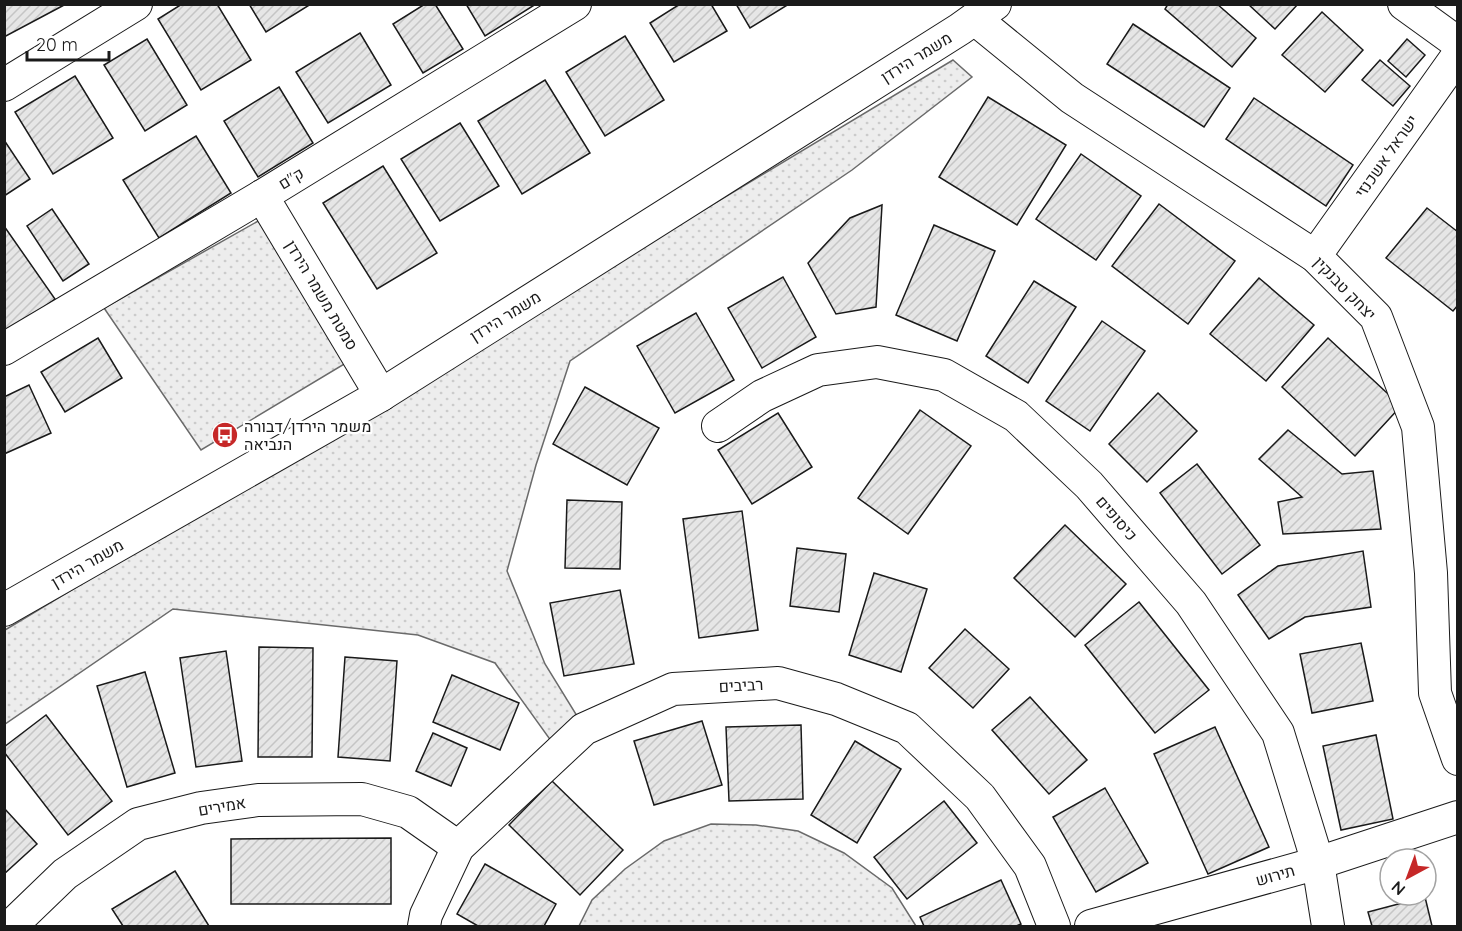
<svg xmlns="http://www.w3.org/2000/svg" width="1462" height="931" font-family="Quicksand,Heebo,sans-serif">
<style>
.grass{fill:url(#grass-dots);stroke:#6a6a6a;stroke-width:1.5}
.building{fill:url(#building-hatch);stroke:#1a1a1a;stroke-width:1.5}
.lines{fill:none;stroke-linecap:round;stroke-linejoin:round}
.minor-casing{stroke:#1a1a1a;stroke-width:34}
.minor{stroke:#fff;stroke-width:32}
.labels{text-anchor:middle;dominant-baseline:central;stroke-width:4.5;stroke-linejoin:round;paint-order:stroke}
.street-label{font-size:16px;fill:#1a1a1a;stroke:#fff}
.poi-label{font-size:16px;fill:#1a1a1a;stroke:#fff;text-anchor:start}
</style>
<defs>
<pattern id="grass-dots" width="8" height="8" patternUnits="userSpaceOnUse" patternTransform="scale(1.5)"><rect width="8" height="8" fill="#ededed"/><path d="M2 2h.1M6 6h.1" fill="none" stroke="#cbcbcb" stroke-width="1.8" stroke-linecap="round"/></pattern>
<pattern id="building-hatch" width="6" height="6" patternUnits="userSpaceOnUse" patternTransform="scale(1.5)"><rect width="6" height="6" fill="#e6e6e6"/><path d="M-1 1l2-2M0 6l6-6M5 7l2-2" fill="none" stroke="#c5c5c5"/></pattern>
</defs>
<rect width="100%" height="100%" fill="#fff"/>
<g class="grass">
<path d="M953,60L972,77L852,170L570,361L536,465L507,571L545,664L582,724L554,745L495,663L418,635L173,609L5,724V630Z"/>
<path d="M260,220L351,360L201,450L104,308Z"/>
<path d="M711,824L756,825L798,831L844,853L892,888L916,926H579L592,900L625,869L664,841Z"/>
</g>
<g class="building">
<path d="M4,4H66L4,37Z"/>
<path d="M182,4H217L251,60L201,90L158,19Z"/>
<path d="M249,4H311L266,32Z"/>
<path d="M425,4H435L463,49L423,73L393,24Z"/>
<path d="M466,4H536L485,36Z"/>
<path d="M680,4H711L727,31L674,62L650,23Z"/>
<path d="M736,4H789L750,28Z"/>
<path d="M1168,4H1217L1256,38L1232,67L1165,9Z"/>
<path d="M1248,4H1298L1275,29Z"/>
<path d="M1322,12L1363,50L1325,92L1282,55Z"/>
<path d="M1133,24L1230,88L1204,127L1107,64Z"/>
<path d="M360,33L391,85L328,123L296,72Z"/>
<path d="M625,36L664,100L605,136L566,72Z"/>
<path d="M147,39L187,105L145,131L104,65Z"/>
<path d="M1407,39L1425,55L1406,77L1388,61Z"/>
<path d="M1380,60L1410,86L1393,106L1362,80Z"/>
<path d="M75,76L113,138L53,174L15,112Z"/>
<path d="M545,80L590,153L522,194L478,121Z"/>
<path d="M279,87L313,143L258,177L224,121Z"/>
<path d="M988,97L1066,145L1017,225L939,177Z"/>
<path d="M1254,98L1353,165L1326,206L1226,139Z"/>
<path d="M460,123L499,186L440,221L401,159Z"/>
<path d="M196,136L231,193L159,238L123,180Z"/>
<path d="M4,140L30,179L4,196Z"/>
<path d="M1081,154L1141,196L1096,260L1036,219Z"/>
<path d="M383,166L437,253L377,289L323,203Z"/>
<path d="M1159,204L1235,261L1188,324L1112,266Z"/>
<path d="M882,205L876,307L836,314L808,263L850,218Z"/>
<path d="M1427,208L1458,232V305L1453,311L1386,258Z"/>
<path d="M52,209L89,264L63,281L27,226Z"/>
<path d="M934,225L995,251L957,341L896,315Z"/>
<path d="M4,226L55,299L7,334L4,329Z"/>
<path d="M783,277L816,337L762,368L728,308Z"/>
<path d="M1259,278L1314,325L1266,381L1210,334Z"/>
<path d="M1034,281L1076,307L1028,383L986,356Z"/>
<path d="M696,313L734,380L675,413L637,346Z"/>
<path d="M1102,321L1145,351L1090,431L1046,401Z"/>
<path d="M98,338L122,378L65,412L41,372Z"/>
<path d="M1328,338L1401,406L1355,456L1282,387Z"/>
<path d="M29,385L51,433L4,454V397Z"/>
<path d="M585,387L659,428L627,485L553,444Z"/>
<path d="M1158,393L1197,431L1147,482L1109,444Z"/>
<path d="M920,410L971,446L908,534L858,498Z"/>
<path d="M778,413L812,467L752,504L718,450Z"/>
<path d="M1288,430L1342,474L1373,471L1381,529L1283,534L1278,502L1302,497L1259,459Z"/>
<path d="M1197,464L1260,545L1222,574L1160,493Z"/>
<path d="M567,500L622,502L620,569L565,568Z"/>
<path d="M742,511L758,630L699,638L683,519Z"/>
<path d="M1065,525L1126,584L1075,637L1014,578Z"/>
<path d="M797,548L846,554L839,612L790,606Z"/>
<path d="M1363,551L1371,607L1305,617L1269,639L1238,595L1278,566Z"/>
<path d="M874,573L927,589L901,672L849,655Z"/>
<path d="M620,590L634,664L564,676L550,603Z"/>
<path d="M1139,602L1209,690L1155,733L1085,645Z"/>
<path d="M965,629L1009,669L973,708L929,668Z"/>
<path d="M1361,643L1373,701L1312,713L1300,654Z"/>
<path d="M259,647L313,648L312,757H258Z"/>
<path d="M226,651L242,761L196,767L180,658Z"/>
<path d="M345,657L397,661L390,761L338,757Z"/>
<path d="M145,672L175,773L127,787L97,686Z"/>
<path d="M452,675L519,703L500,750L433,722Z"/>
<path d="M1030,697L1087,760L1049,794L992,730Z"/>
<path d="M46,715L112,801L68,835L4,752V747Z"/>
<path d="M702,721L722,785L654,805L634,741Z"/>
<path d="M801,725L803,799L729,801L726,727Z"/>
<path d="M1215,727L1269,847L1208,874L1154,754Z"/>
<path d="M433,733L467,748L451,786L416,771Z"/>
<path d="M1376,735L1393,819L1341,830L1323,746Z"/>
<path d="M855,741L901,769L857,843L811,815Z"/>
<path d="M552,781L623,850L580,895L509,825Z"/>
<path d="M1105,788L1148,863L1096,892L1053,817Z"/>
<path d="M944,801L977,843L907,899L874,857Z"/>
<path d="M4,808L37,844L4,874Z"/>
<path d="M391,838V904H231V839Z"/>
<path d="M485,864L556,904L544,926H478L457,914Z"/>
<path d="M175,871L209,926H123L112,909Z"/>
<path d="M1001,880L1021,924L1016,926H924L920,917Z"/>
<path d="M1425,897L1432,926H1372L1368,912Z"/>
</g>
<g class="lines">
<g class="minor-casing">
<g id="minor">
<path d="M1404,4L1458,43"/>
<path d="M975,19L1072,98L1315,256L1376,317L1418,427L1431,573L1435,693L1458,759"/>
<path d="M4,85L136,4"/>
<path d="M262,196L381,395"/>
<path d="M1315,256L1458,55"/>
<path d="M4,349L262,196L575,4"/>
<path d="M718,426L762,396L818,370L877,362L944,375L1016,416L1089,485L1191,603L1278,733L1318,863L1328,926"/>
<path d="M4,610L381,395L960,29L995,4"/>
<path d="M11,926L65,874L138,824L201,808L258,800L362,799L408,812L458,847"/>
<path d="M424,926L426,915L458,847L584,729L673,689L778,683L836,699L907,728L980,797L1030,866L1054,926"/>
<path d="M1091,926L1318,863L1458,817"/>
</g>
</g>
<use href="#minor" class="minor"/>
</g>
<defs>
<g id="bus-disc" transform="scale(1.35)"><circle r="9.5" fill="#c62828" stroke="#fff"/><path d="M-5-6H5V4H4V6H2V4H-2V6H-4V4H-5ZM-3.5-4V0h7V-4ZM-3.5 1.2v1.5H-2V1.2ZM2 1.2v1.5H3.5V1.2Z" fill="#fff"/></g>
</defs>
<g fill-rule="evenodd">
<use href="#bus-disc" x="225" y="435"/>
</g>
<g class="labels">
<g class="street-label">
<text transform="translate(916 57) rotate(-32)">משמר הירדן</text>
<text transform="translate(1386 156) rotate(-55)">ישראל אשכנזי</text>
<text transform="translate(291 178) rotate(-31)">ק"ם</text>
<text transform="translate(1345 288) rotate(46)">יצחק טבנקין</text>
<text transform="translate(322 295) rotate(59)">סמטת משמר הירדן</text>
<text transform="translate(505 316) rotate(-32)">משמר הירדן</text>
<text transform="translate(1117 518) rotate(49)">כיסופים</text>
<text transform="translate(87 563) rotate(-30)">משמר הירדן</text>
<text transform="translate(741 685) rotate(-3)">רביבים</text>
<text transform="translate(222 806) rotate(-10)">אמירים</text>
<text transform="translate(1275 875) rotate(-16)">תירוש</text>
</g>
<g class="poi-label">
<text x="244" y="426">משמר הירדן/דבורה<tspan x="244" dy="18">הנביאה</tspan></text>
</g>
</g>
<rect width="1462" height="931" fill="none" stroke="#1a1a1a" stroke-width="12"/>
<g transform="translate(1408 877) rotate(221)"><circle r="28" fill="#ffffff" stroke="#a3a3a3" stroke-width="1.5"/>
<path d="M0-4.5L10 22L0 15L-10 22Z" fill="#c62828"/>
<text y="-9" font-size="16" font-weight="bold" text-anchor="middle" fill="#1a1a1a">N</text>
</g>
<path d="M27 51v9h82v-9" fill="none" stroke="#1a1a1a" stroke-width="3"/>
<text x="36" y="51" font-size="18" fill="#1a1a1a" stroke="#ffffff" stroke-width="4.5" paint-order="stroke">20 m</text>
</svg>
